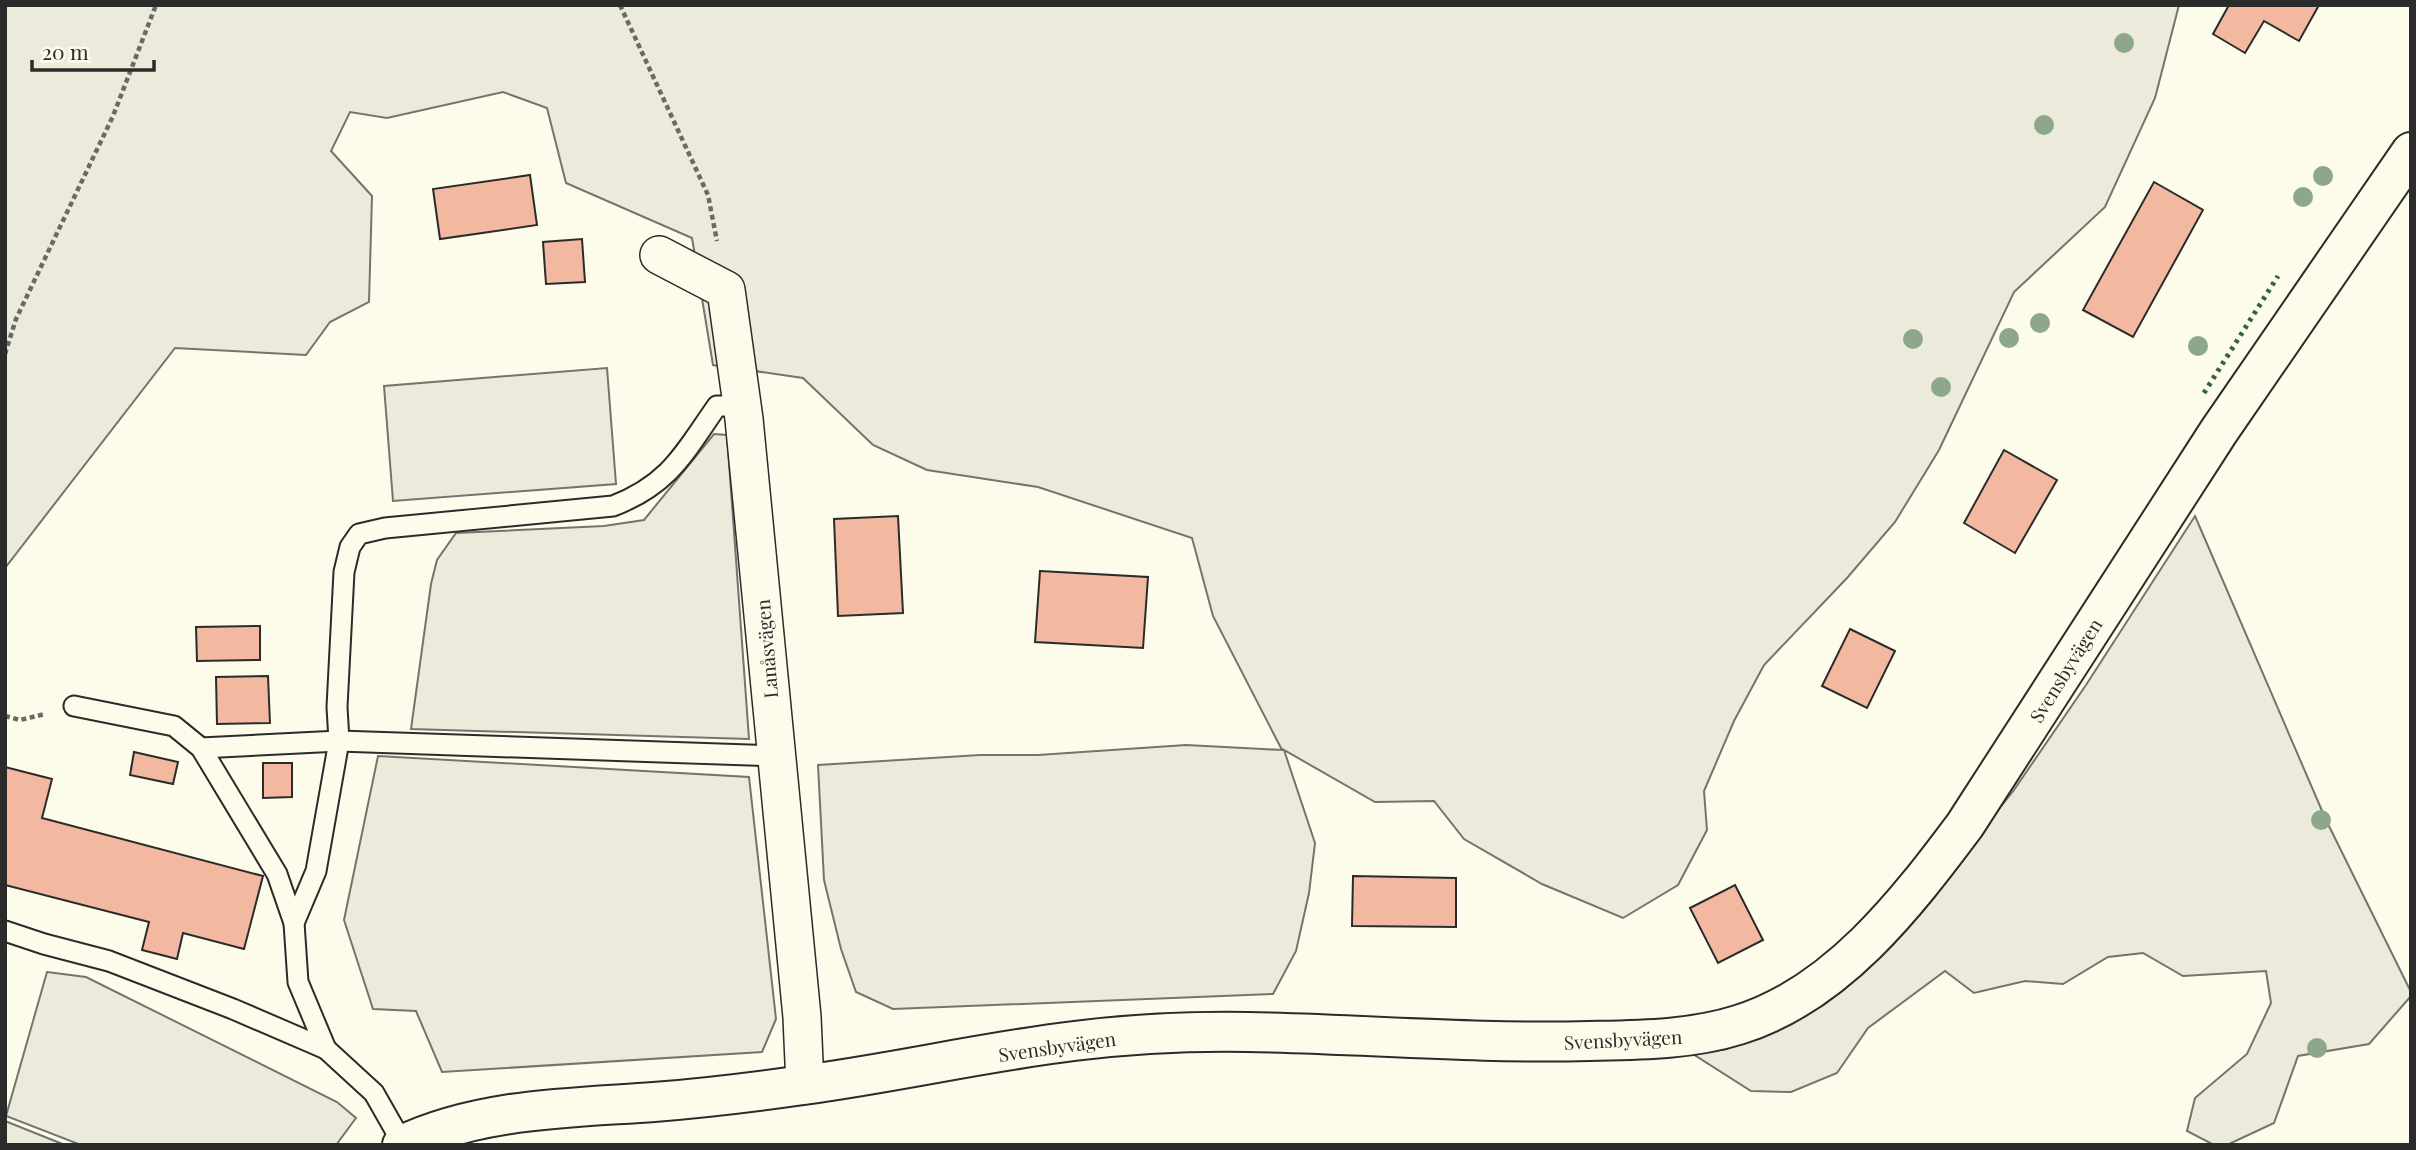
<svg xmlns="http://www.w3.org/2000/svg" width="2416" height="1150" font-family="'Playfair Display',serif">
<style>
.green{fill:#ecebdb;stroke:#74746e;stroke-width:2}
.building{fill:#f2b8a0;stroke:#2b2b2b;stroke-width:2}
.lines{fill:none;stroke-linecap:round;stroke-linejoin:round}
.service-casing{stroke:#2b2b2b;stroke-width:23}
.minor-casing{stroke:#2b2b2b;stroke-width:40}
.tertiary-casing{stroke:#2b2b2b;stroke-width:42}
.path{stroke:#6a6964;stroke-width:4.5;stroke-dasharray:5 3.5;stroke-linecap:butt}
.service{stroke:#fdfbea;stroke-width:19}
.minor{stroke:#fdfbea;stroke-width:37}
.tertiary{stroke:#fdfbea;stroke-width:38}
.hedge{stroke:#34623c;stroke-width:5;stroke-dasharray:3.5 5;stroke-linecap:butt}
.tree{fill:#8ea78a}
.labels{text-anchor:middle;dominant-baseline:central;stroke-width:5;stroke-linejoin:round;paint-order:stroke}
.street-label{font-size:19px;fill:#2b2b2b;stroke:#fdfbea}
</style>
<rect width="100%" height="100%" fill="#fdfbea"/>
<g class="green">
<path d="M5,5H2179L2155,98L2105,207L2014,292L1939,450L1895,522L1847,578L1764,665L1734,721L1704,791L1707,830L1678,885L1623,918L1542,884L1464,839L1434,801L1375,802L1284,750L1315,843L1309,893L1296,951L1273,994L893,1009L856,992L841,949L824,880L818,765L980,755H1038L1186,745L1282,750L1213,616L1192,538L1038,487L927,470L873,445L803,378L713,365L692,238L566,183L547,108L503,92L387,118L350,112L331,151L372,196L369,302L330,322L306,355L175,348L5,568Z"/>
<path d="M607,368L616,484L393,501L384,386Z"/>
<path d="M714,434L727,435L749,739L411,729L431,584L437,560L456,533L604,526L644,520Z"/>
<path d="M2195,516L2326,820L2411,992V996L2369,1044L2298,1056L2274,1123L2227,1145H2214L2187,1131L2195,1098L2247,1054L2271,1003L2266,971L2183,976L2143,953L2108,957L2063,984L2025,981L1974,993L1945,971L1868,1028L1837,1073L1791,1092L1751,1091L1693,1054L1727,1049L1777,1022L1948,873L2014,790L2086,685Z"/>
<path d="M378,756L749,777L776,1019L762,1052L442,1072L416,1011L373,1009L344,920Z"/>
<path d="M47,972L86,977L337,1102L356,1118L336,1145H81L6,1116Z"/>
<path d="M5,1121L65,1145H5Z"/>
</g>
<g class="building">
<path d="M2229,5H2319L2299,41L2264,21L2245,53L2213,34Z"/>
<path d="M530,175L537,225L440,239L433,189Z"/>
<path d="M2154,182L2203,210L2133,337L2083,310Z"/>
<path d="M582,239L585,282L546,284L543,242Z"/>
<path d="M2004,450L2057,480L2015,553L1964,523Z"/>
<path d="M898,516L903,613L838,616L834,519Z"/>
<path d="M1040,571L1148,577L1143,648L1035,642Z"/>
<path d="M260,626V660L197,661L196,627Z"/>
<path d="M1850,629L1895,651L1867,708L1822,686Z"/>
<path d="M268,676L270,723L217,724L216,677Z"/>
<path d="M134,752L178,762L173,784L130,775Z"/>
<path d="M263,763H292V797L263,798Z"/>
<path d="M5,767L52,779L42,818L263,876L244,949L183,933L177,959L142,950L149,922L5,885Z"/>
<path d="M1353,876L1456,878V927L1352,926Z"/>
<path d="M1735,885L1763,940L1718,963L1690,908Z"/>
</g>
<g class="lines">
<g class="service-casing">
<g id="service">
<path d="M74,706L174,726L201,748L277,874L294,923L298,982L326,1049"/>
<path d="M201,748L339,741L776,756"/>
<path d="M294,923L316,871L339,741L337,707L344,572L350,547L359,534L385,528L613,506C670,484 684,453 717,406H742"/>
<path d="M5,931L44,944L109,961L233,1009L326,1049L374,1093L403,1144"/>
</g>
</g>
<g class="minor-casing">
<path id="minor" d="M659,255L726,290L744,419L802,1017L805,1085"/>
</g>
<g class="tertiary-casing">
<path id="tertiary" d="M402,1145C480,1108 570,1108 654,1102C704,1098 754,1092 803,1085C894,1073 983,1052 1074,1041C1131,1034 1191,1031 1248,1032C1362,1034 1475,1044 1589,1041C1638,1040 1690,1040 1738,1025C1836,995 1906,904 1965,825L2219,431L2411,152"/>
</g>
<g class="path">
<path d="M620,5L708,195L717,241"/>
<path d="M5,354L16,319L113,116L156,5"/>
<path d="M5,716L20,720L45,714"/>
</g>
<use href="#service" class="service"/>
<use href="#minor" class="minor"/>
<use href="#tertiary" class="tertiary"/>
<path class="hedge" d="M2204,393L2278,276"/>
</g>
<g class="tree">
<circle cx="2124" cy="43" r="10"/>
<circle cx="2044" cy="125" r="10"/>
<circle cx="2323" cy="176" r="10"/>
<circle cx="2303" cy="197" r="10"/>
<circle cx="2040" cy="323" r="10"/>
<circle cx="2009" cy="338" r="10"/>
<circle cx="1913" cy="339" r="10"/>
<circle cx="2198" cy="346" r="10"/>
<circle cx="1941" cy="387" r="10"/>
<circle cx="2321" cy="820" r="10"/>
<circle cx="2317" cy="1048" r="10"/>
</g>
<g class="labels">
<g class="street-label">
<text transform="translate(766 649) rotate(-95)">Lanåsvägen</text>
<text transform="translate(2065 670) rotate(-58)">Svensbyvägen</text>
<text transform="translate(1623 1039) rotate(-3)">Svensbyvägen</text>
<text transform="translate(1057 1046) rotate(-8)">Svensbyvägen</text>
</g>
</g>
<rect width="2416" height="1150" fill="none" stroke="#2b2b2b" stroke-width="14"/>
<path d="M32 60v10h122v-10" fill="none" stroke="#2b2b2b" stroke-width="3.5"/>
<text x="42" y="60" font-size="21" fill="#2b2b2b" stroke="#fdfbea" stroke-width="5" paint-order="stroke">20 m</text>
</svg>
